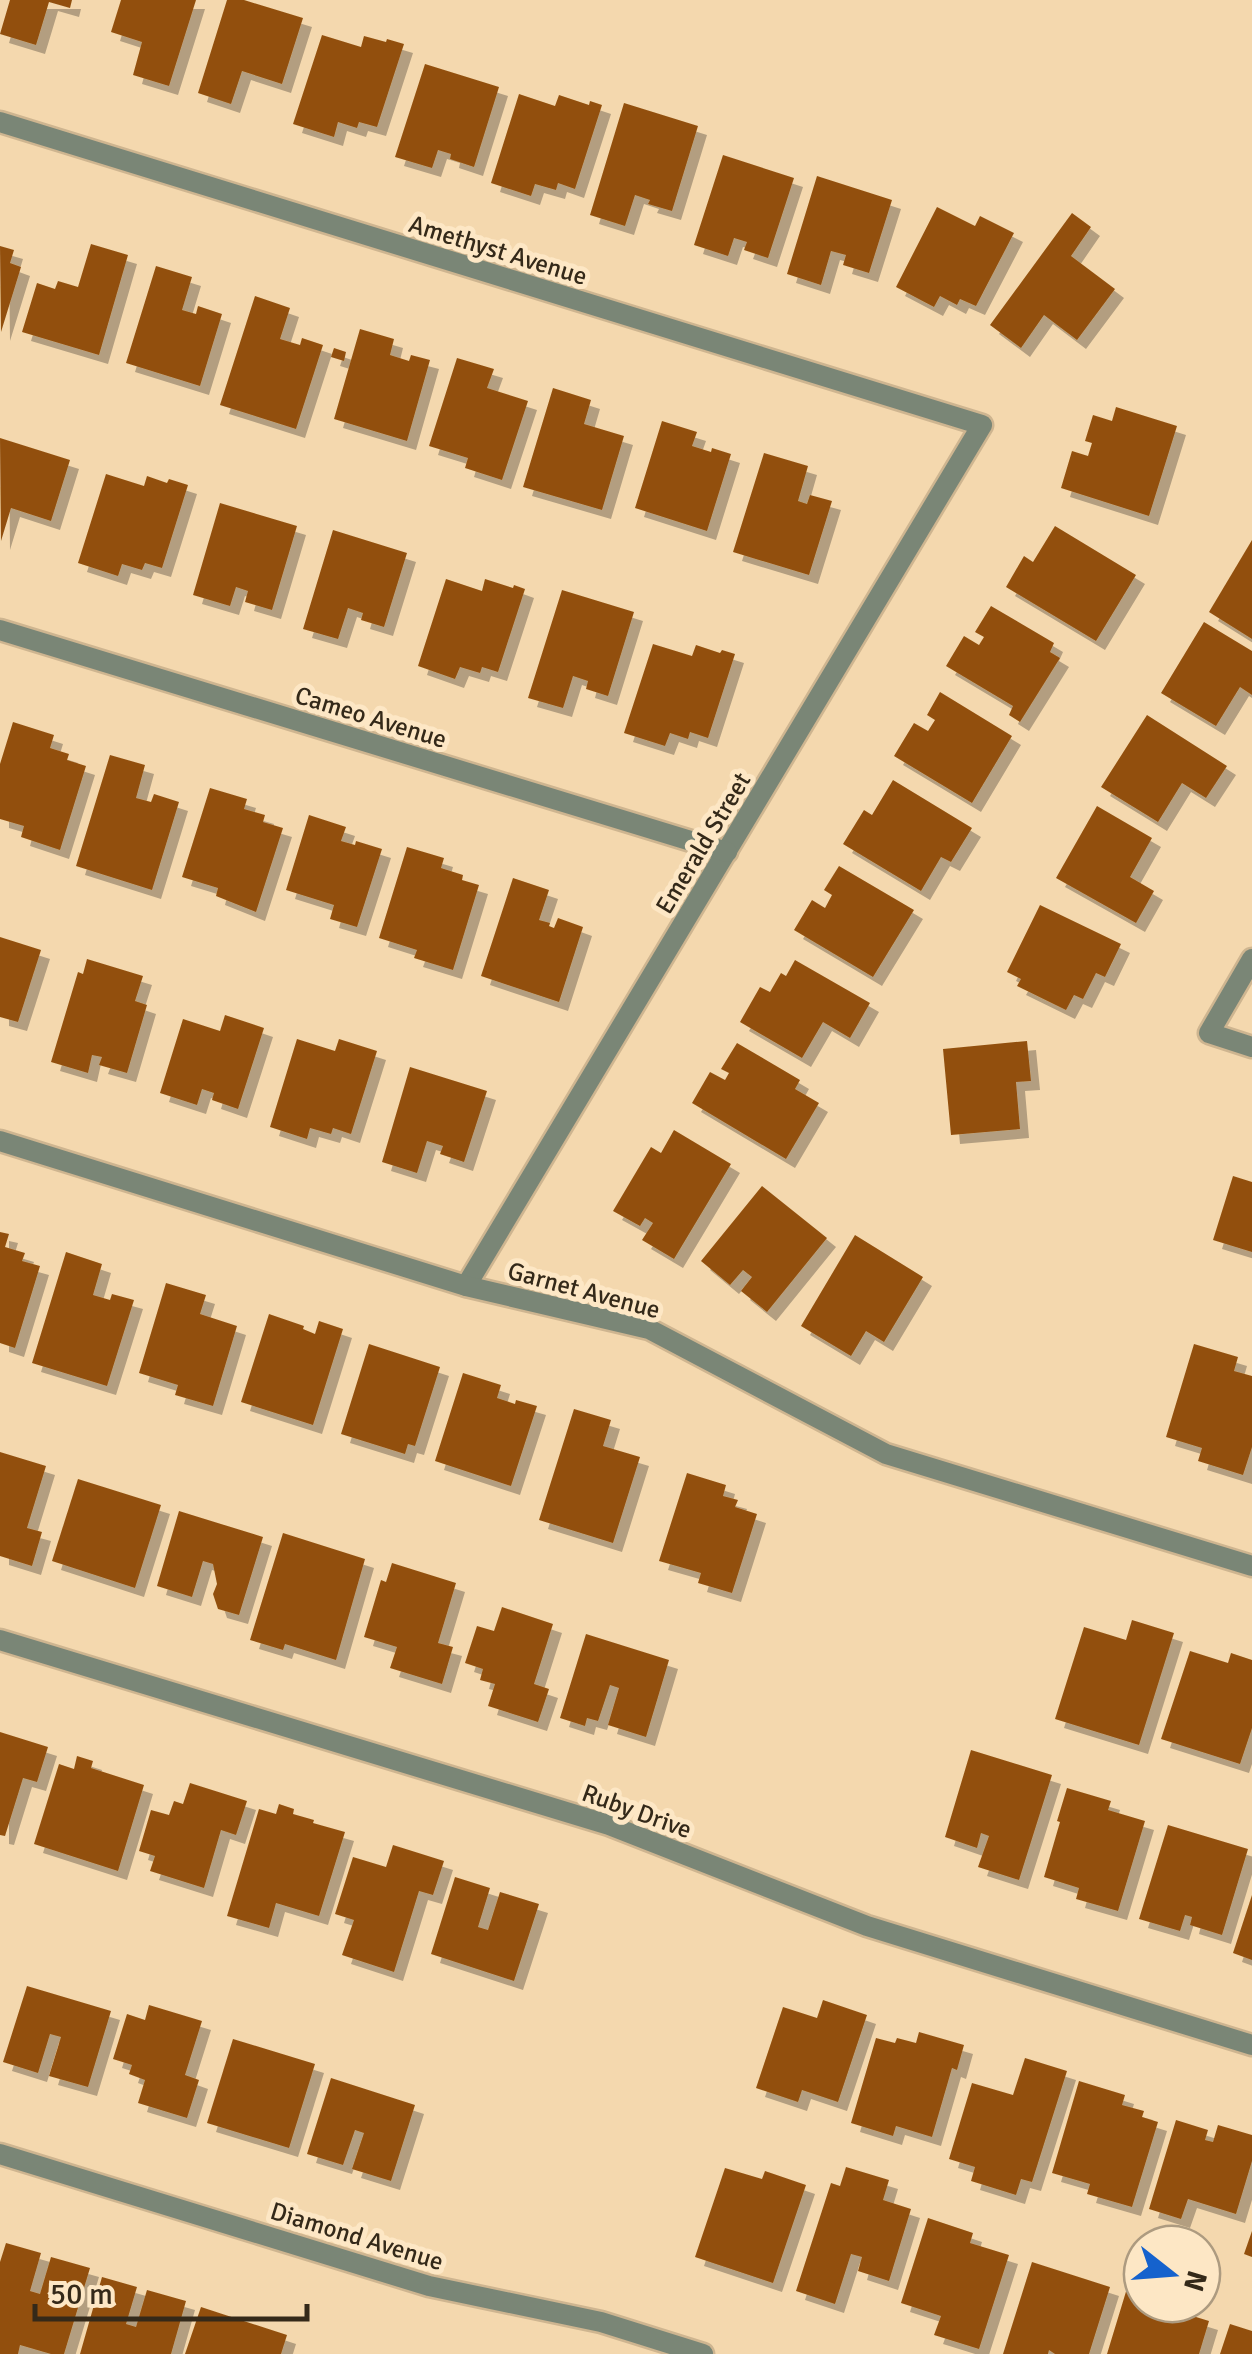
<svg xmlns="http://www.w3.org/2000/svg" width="1252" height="2354" font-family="Signika,sans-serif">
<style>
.building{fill:#92500d;filter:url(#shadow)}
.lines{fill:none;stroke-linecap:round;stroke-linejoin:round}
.street-casing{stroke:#ceb590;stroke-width:25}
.street{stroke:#7a8676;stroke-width:20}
.labels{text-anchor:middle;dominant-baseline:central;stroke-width:10;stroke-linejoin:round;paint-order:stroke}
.street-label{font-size:25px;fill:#342919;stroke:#fde7c5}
</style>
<defs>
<filter id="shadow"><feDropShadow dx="9" dy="9" stdDeviation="0" flood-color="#0004"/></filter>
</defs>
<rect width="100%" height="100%" fill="#f4d8ae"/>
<g class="building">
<path d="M10,0H72L70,8L49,2L36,45L0,34Z"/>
<path d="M121,0H196L169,86L133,75L142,42L111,32Z"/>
<path d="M227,0H244L303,18L282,84L242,71L231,104L198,93Z"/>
<path d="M322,35L361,47L364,36L386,42L387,39L404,44L377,127L359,122L357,128L338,122L334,137L293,124Z"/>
<path d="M425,64L499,87L474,167L450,159L451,154L438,150L432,168L395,157Z"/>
<path d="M519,94L555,106L559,95L589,105L590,101L602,105L575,189L558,183L556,190L535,184L531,196L491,183Z"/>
<path d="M624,103L698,126L672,211L648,204L650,200L635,195L625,226L590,215Z"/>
<path d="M723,155L794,178L768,258L744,250L747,242L734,238L728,256L694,245Z"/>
<path d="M817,176L892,200L869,273L843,265L846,255L831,251L821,285L787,274Z"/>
<path d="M937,207L975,226L980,216L1014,233L976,306L960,299L957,305L940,296L934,307L896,287Z"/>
<path d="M1072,213L1091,227L1071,256L1115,289L1077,340L1044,315L1021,348L990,325Z"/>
<path d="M91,244L128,255L99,355L22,332L37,283L55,289L58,281L78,287Z"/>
<path d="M0,246L14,250L10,263L21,267L1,332Z"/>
<path d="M156,266L192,277L182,310L196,314L198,306L222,314L200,386L126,363Z"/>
<path d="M255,296L290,308L280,339L300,345L302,338L323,345L296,429L220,405Z"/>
<path d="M360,329L394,339L390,355L409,361L411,355L430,360L407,441L334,419Z"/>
<path d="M334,348L346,352L344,361L331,357Z"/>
<path d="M457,358L494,369L487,388L528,401L502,480L465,468L468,458L429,446Z"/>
<path d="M553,388L591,400L584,424L624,436L602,510L523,487Z"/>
<path d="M1116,407L1177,426L1149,516L1061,488L1072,451L1088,456L1092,443L1085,441L1093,415L1112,421Z"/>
<path d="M662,421L697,432L692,446L711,452L712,448L731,454L707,531L635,508Z"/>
<path d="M0,438L70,460L51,521L11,508L1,541Z"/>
<path d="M764,453L808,466L798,501L807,504L810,495L832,501L809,575L733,552Z"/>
<path d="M106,474L144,486L147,476L167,483L169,479L188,485L162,568L145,563L142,570L122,564L118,576L78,563Z"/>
<path d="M220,503L297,526L272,610L245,602L248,591L236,587L230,606L193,595Z"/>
<path d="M1055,526L1136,575L1096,641L1006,587L1024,556L1033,562Z"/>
<path d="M333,530L407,553L384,627L361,620L363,613L348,608L338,639L303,629Z"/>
<path d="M1252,540V639L1209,612Z"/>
<path d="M446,579L482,591L485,579L513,588L514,585L525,589L498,672L482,667L480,673L460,667L455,679L418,666Z"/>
<path d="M562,590L634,612L608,696L586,689L588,681L573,676L563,708L528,698Z"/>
<path d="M991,606L1054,643L1050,652L1060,658L1020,722L1009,715L1013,706L946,666L964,636L979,645L984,637L975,632Z"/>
<path d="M1204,622L1252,651V695L1240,687L1216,726L1161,693Z"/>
<path d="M653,644L692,656L696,645L720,653L722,650L735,654L708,738L690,732L688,739L670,733L665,746L624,733Z"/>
<path d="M940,692L1012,736L972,803L894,756L914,723L928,731L935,720L927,715Z"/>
<path d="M1147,715L1227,766L1206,798L1182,783L1158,822L1101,787Z"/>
<path d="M13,722L54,735L50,748L69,754L67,760L86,766L60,850L21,837L24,826L0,819V764Z"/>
<path d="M110,755L145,765L136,798L151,802L154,794L179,802L152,890L76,866Z"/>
<path d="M893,780L972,828L951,862L941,857L921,891L843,844L864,810L872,815Z"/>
<path d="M210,788L247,799L244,809L265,815L263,822L283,828L256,912L216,896L218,888L182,877Z"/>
<path d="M1097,806L1152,838L1130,877L1154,891L1136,923L1056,878Z"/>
<path d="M309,815L346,827L341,841L355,845L356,841L382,849L357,927L330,919L334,905L286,890Z"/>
<path d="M407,847L444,858L441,868L463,875L462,880L479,885L453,970L414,958L417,950L379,938Z"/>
<path d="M839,866L914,910L873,977L794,930L812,900L825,908L832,895L824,890Z"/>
<path d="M513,878L549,890L539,920L550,923L549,926L554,928L558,918L583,927L559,1002L481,976Z"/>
<path d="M1040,905L1121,944L1105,977L1096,973L1083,999L1074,995L1066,1010L1017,986L1021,979L1007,972Z"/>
<path d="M0,937L41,950L18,1022L0,1017Z"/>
<path d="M87,959L143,976L135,1001L147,1005L127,1073L99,1065L102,1057L92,1055L88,1073L51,1062L78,972L83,974Z"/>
<path d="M795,960L870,1003L850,1038L823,1022L802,1058L740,1022L760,987L770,992L781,973L786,976Z"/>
<path d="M225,1015L264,1028L238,1109L212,1100L214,1093L202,1089L197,1105L160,1093L183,1019L220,1031Z"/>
<path d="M297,1039L335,1051L339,1039L377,1051L351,1134L333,1128L331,1134L310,1128L307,1139L270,1127Z"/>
<path d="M1027,1041L1031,1081L1016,1082L1020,1129L951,1135L943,1049Z"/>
<path d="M737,1043L800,1080L795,1089L819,1103L786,1159L692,1103L710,1072L725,1080L729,1073L721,1069Z"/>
<path d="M410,1067L487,1091L464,1162L440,1154L443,1146L427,1141L417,1173L382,1162Z"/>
<path d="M674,1130L731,1164L674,1259L642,1240L653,1223L645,1218L640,1226L613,1211L651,1147L661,1153Z"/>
<path d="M1233,1176L1252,1182V1252L1213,1240Z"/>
<path d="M762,1186L827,1238L767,1312L741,1291L752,1277L743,1270L730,1285L701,1261Z"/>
<path d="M0,1232L9,1234L5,1247L25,1253L22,1261L40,1266L15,1348L0,1343Z"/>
<path d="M855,1235L923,1277L884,1342L866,1331L851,1356L801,1326Z"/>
<path d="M66,1252L102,1264L93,1295L110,1300L112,1294L134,1300L107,1386L32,1363Z"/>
<path d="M166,1283L206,1295L200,1314L237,1326L213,1406L175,1395L178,1385L139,1373Z"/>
<path d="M269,1314L304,1326L303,1329L315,1334L319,1321L343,1329L313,1425L241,1402Z"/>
<path d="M369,1344L440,1367L415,1446L408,1444L405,1454L341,1434Z"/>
<path d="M1194,1344L1238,1357L1234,1371L1252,1376V1447L1243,1475L1198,1461L1202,1448L1166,1437Z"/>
<path d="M463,1373L501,1385L497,1398L515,1404L516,1400L537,1406L511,1486L435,1461Z"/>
<path d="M574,1409L611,1420L603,1446L640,1457L613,1543L539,1520Z"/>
<path d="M0,1452L46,1466L27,1528L42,1532L32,1566L0,1556Z"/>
<path d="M687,1473L726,1485L723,1496L738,1500L735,1507L757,1514L732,1593L698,1583L701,1573L659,1561Z"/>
<path d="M78,1479L161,1505L135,1588L52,1561Z"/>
<path d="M179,1511L263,1537L239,1615L218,1609L213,1594L217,1584L213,1564L203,1561L192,1597L157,1586Z"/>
<path d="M283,1533L365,1559L336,1660L285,1644L283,1650L250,1640Z"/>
<path d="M392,1563L456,1583L438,1643L453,1647L442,1684L390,1668L397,1647L364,1637L381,1580L386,1582Z"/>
<path d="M502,1607L553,1624L534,1684L549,1689L538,1722L488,1706L495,1684L480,1680L483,1669L465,1663L477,1626L494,1631Z"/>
<path d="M1132,1620L1174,1633L1139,1745L1055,1719L1084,1627L1126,1640Z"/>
<path d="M586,1634L669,1660L646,1737L608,1725L619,1688L610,1685L598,1721L587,1718L585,1726L560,1718Z"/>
<path d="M1190,1651L1228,1663L1231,1653L1252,1660V1728L1240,1764L1161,1739Z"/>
<path d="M0,1732L48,1747L37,1782L23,1778L5,1836L0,1835Z"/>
<path d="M971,1750L1052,1775L1019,1880L978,1867L989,1836L981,1833L977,1848L945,1837Z"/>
<path d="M77,1756L93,1761L91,1768L144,1785L118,1871L34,1844L59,1764L74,1769Z"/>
<path d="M190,1783L247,1801L236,1835L221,1830L204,1888L150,1871L155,1856L139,1851L151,1810L169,1815L174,1801L183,1804Z"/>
<path d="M1067,1788L1111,1801L1108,1810L1145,1821L1118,1911L1076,1899L1079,1888L1044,1877L1060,1822L1057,1821Z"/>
<path d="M279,1804L294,1809L293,1814L314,1820L313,1823L345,1832L319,1916L276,1903L269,1928L227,1916L259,1809L276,1814Z"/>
<path d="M1168,1825L1248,1849L1222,1935L1190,1925L1192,1917L1185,1915L1180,1931L1139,1919Z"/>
<path d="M393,1845L444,1861L433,1895L419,1891L394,1972L342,1955L354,1920L335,1914L353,1857L386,1867Z"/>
<path d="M455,1877L490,1888L478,1927L488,1930L500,1892L539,1904L514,1981L431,1954Z"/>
<path d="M1252,1895V1960L1233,1953Z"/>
<path d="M27,1986L111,2011L88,2087L49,2076L61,2037L50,2034L38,2073L3,2062Z"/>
<path d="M823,2000L867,2015L838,2102L802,2090L798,2102L756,2088L783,2007L817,2018Z"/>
<path d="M149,2005L202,2021L185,2075L199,2080L187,2118L138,2103L145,2080L129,2074L132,2065L113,2059L127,2014L145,2020Z"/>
<path d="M919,2032L964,2045L957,2070L952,2068L932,2137L896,2126L893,2136L851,2123L876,2038L895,2043L897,2038L916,2043Z"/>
<path d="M233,2039L315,2064L289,2148L207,2123Z"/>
<path d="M1025,2058L1067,2071L1032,2182L1021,2179L1016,2195L971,2181L975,2167L949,2159L972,2083L1013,2095Z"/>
<path d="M331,2078L415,2105L391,2181L352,2169L364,2133L355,2130L343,2165L307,2154Z"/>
<path d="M1079,2081L1125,2095L1122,2105L1144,2111L1142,2117L1158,2122L1132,2207L1087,2194L1090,2184L1052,2173Z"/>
<path d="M1176,2120L1208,2130L1205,2140L1213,2142L1218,2125L1252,2135V2161L1236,2214L1188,2199L1181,2219L1149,2209Z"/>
<path d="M846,2167L889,2180L883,2200L911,2209L889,2281L858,2271L862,2257L851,2254L835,2304L796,2291L831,2183L840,2186Z"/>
<path d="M725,2168L762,2179L765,2171L806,2185L773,2283L695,2257Z"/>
<path d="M928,2218L973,2233L970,2243L1009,2255L979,2349L934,2335L941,2316L901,2303Z"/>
<path d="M1252,2231V2257L1244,2254Z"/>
<path d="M6,2243L41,2253L30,2291L40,2294L51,2257L90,2268L64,2354H51L20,2345L18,2354H0V2262Z"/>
<path d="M1032,2262L1110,2287L1089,2354H1055L1049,2350L1048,2354H1003Z"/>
<path d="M102,2277L137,2287L126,2324L136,2327L147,2290L186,2301L171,2354H80Z"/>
<path d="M1128,2285L1142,2290V2304H1172L1170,2309L1209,2321L1199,2354H1107Z"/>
<path d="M201,2307L287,2335L281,2354H185Z"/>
<path d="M1230,2324L1252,2331V2354H1220Z"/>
</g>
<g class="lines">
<g class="street-casing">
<g id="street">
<path d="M0,122L982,425L466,1286"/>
<path d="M0,630L727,852"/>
<path d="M1252,959L1209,1033L1252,1047"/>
<path d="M0,1141L466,1286L649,1329L886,1454L1252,1566"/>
<path d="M0,1640L609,1825L867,1926L1252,2045"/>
<path d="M0,2154L429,2286L601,2322L703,2354"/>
</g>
</g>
<use href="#street" class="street"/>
</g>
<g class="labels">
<g class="street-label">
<text transform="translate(498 250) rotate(17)">Amethyst Avenue</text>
<text transform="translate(371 717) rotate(17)">Cameo Avenue</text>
<text transform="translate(703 843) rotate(-59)">Emerald Street</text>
<text transform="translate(584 1290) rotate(15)">Garnet Avenue</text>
<text transform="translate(637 1811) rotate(20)">Ruby Drive</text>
<text transform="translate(357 2236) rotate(17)">Diamond Avenue</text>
</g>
</g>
<g transform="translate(1172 2274) rotate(107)"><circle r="48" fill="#fde7c5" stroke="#ad9b80" stroke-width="2.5"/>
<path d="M0-8L18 38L0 25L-18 38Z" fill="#1562cd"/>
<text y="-15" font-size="28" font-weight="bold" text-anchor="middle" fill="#342919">N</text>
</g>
<path d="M35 2304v15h272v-15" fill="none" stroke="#342919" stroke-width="5"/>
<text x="50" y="2304" font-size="30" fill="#342919" stroke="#fde7c5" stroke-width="8" paint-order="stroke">50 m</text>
</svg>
